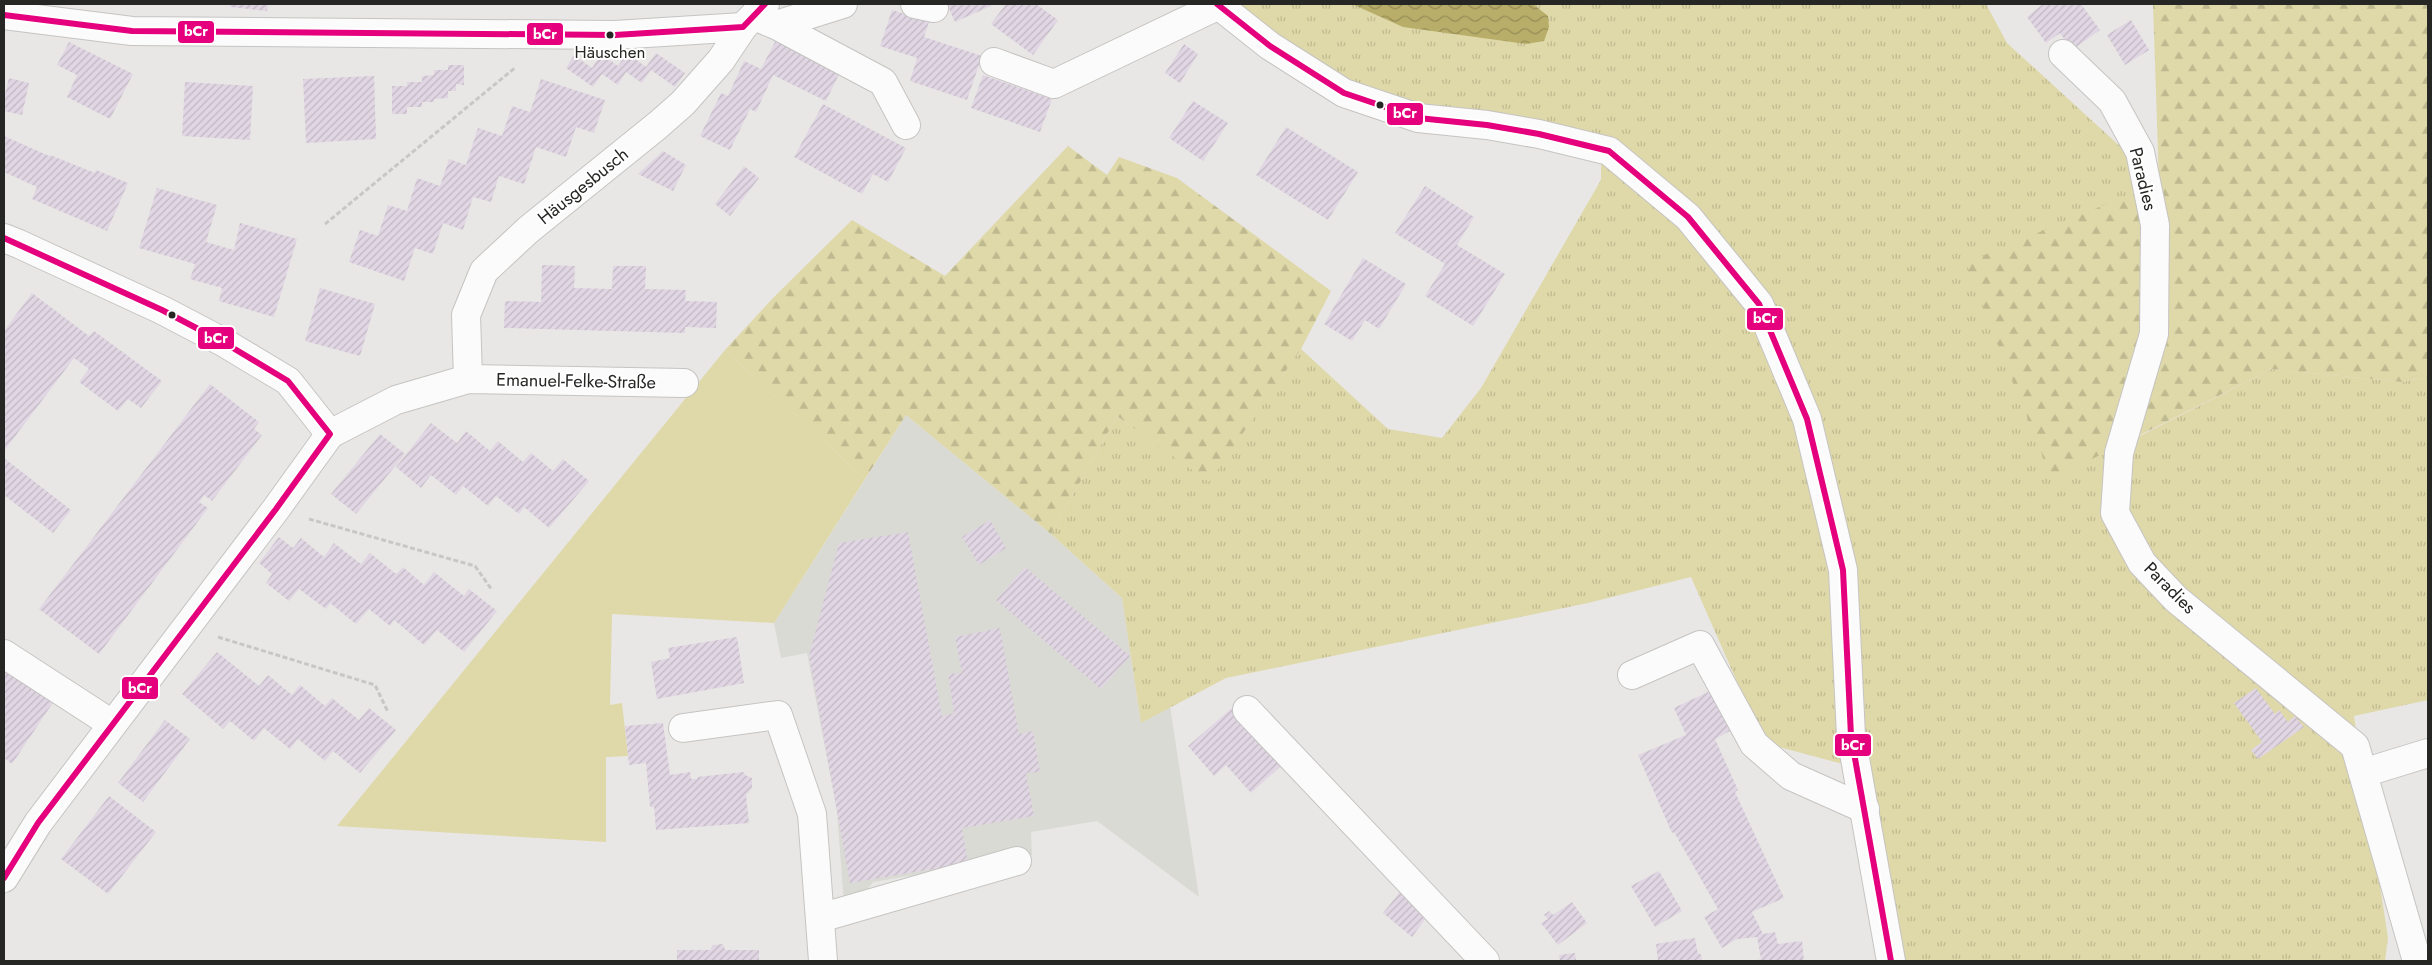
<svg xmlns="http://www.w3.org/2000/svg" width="2432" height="965" font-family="Jost,sans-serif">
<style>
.built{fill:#dadad4}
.grass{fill:url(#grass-tufts)}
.forest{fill:url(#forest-firs)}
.garden{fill:#dfd8a8}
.water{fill:url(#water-waves)}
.building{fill:url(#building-hatch)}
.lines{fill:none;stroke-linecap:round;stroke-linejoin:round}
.minor-casing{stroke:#c5c4c2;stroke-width:30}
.path{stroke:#c7c7c6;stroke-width:3;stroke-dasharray:5 2.5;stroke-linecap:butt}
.minor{stroke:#fcfbfb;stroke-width:28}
.bus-1-casing{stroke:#fff;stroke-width:10}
.bus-1{stroke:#e5007d;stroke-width:6}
.bus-dot{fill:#262624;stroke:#fff;stroke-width:2}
.labels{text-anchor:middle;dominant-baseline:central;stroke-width:4;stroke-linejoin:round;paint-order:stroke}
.bus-label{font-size:17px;fill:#262624;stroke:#fff}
.street-label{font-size:18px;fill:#262624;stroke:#fff}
.line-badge{stroke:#fff;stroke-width:2}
.badge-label{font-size:14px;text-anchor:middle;font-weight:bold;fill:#fff}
</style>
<defs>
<pattern id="grass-tufts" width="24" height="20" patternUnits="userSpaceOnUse" patternTransform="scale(1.25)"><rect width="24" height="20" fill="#dfd8a8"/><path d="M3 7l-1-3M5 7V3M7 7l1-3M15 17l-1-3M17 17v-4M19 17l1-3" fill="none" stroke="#bfb990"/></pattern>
<pattern id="forest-firs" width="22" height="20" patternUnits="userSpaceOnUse" patternTransform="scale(1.25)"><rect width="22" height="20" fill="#dfd8a8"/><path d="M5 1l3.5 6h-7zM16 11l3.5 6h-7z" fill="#bfb990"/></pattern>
<pattern id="water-waves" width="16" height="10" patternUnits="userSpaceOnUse" patternTransform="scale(1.25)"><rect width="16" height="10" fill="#b8ad69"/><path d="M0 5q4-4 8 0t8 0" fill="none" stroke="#958d56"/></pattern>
<pattern id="building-hatch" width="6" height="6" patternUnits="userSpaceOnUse" patternTransform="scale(1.25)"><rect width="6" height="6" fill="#e1d6e3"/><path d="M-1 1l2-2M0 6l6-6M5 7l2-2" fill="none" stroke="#c1b8c3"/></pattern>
</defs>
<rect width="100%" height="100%" fill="#e8e7e5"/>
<path class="built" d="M906,415L1051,534L1122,598L1141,723L1170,706L1199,897L1097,821L1031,832L1032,855L873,882L845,918L837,811L807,653L781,658L774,623Z"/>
<path class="grass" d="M1224,4H1986L2007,43L2159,182L2120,446L2272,369L2402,382L2428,377V700L2354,716L2388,938L2385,961H1882L1854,767L1764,743L1691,577L1588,603L1226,678L1141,723L1122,598L1051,534L1117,416L1209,481L1301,349L1388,429L1442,438L1481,388L1601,180V164L1606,147L1522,119L1426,104L1374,98Z"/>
<g class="forest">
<path d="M2153,4H2428V377L2402,382L2272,369L2052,479L1966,263L2159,182Z"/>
<path d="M1068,146L1107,175L1119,157L1177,178L1331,291L1301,349L1209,482L1117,416L1051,534L906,415L865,479L725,350L773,298L852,220L945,276Z"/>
</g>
<path class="garden" d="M725,350L865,479L774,623L612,614L610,705L622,703L628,756L606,757V842L337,826Z"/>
<path class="water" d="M1352,4H1533L1548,16L1549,27L1544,41L1526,44L1403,27Z"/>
<g class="building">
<path d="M230,4H268L267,11L230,7Z"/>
<path d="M947,4H990L991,6L955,22Z"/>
<path d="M1006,4H1036L1058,20L1033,55L991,24Z"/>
<path d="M2043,4H2081L2100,30L2072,50L2060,33L2046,43L2027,17Z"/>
<path d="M892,10L929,22L924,37L982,56L967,100L910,81L917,58L880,46Z"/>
<path d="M2131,20L2149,50L2125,65L2107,35Z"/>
<path d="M777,38L841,70L826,101L773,75L756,112L750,109L730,150L700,136L721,93L728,96L744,61L761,69Z"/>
<path d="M69,42L133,74L110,119L67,97L77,75L57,65Z"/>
<path d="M1184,44L1198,54L1180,83L1165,73Z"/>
<path d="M627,53L646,67L656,53L685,73L675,87L651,70L642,83L626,72L618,85L602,74L593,87L566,68L574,55L592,68L601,54L618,66Z"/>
<path d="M448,65H464V85L456,84V91H448V98L434,99V102H422V107H407V114H392V86H407V82H422V76L434,75V70H448Z"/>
<path d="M983,75L1052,99L1040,132L971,108Z"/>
<path d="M374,76L376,139L306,143L303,79Z"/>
<path d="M9,78L29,83L22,115L4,111V99Z"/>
<path d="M541,79L605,100L594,133L576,127L566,157L536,147L524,184L499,176L491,202L473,197L463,230L443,223L433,254L415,248L404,281L349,262L360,230L378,236L388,205L407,211L417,178L440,186L449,159L466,165L478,128L502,136L512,106L530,112Z"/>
<path d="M185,82L253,86L250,140L182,136Z"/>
<path d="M1193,101L1228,123L1203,161L1169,138Z"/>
<path d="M823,104L906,148L888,182L873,174L862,194L794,157Z"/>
<path d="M1286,127L1358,172L1328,220L1256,175Z"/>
<path d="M4,136L49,156L50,155L95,173L96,170L128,183L107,231L32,199L37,187L4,172Z"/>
<path d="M663,151L686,165L673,191L638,174Z"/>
<path d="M744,166L759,178L730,216L715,204Z"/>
<path d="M1425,186L1474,217L1457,245L1505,274L1473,326L1425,296L1445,264L1395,233Z"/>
<path d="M157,188L217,205L206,242L234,250L240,223L297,239L274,317L219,301L222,288L190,279L195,264L139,248Z"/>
<path d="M1363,258L1406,284L1379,329L1365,320L1352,341L1324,324Z"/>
<path d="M542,265L575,266L574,288L612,289L613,266H646L645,289L686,290L685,301L717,302L716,328L685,327V333L504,328L505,301L541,302Z"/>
<path d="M320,288L375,304L360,356L305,341Z"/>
<path d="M32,293L89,336L94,331L162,381L141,408L128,399L118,411L79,382L89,369L74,358L4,451V331Z"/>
<path d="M210,384L259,422L254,429L262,435L212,501L204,495L199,502L208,508L99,654L39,609Z"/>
<path d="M431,423L457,443L466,431L490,451L498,441L523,462L531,453L553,471L563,459L589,481L549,528L524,507L519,514L496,496L488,506L463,486L456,495L431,475L421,488L396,467Z"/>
<path d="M380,434L405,454L356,514L331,494Z"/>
<path d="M4,458L71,510L53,533L4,495Z"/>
<path d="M990,520L1006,548L979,565L962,537Z"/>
<path d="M908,532L942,716L954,713L948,674L962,673L955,637L1000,628L1019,734L1033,731L1040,772L1026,773L1034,816L962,828L968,863L850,883L809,656L839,543Z"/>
<path d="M279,537L293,548L301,538L324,557L334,543L361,564L370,553L396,574L403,567L424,585L434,572L464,596L469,589L497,611L464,652L437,630L424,645L394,620L390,626L369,609L356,624L330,603L326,609L299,589L289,601L266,583L272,574L259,563Z"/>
<path d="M1025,567L1130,656L1101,689L996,600Z"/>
<path d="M737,637L744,683L657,699L651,662L670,658L668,648Z"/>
<path d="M217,652L259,686L268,675L292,695L300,685L325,706L332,698L359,720L369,708L396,730L360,773L333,751L325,761L298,739L290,749L264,728L254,741L230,721L223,729L182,694Z"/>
<path d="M4,663L56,698L12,764L4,758Z"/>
<path d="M2256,688L2275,714L2279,710L2288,722L2295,716L2304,727L2258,759L2251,750L2262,742L2234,703Z"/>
<path d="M1708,692L1715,697L1730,731L1715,739L1738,790L1735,792L1784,898L1752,912L1763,934L1775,932L1778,944L1802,941L1804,961H1753L1761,959L1757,937L1737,939L1722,948L1704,917L1718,909L1674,832L1672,833L1638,755L1686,735L1674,708Z"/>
<path d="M1232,708L1282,765L1251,793L1226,765L1214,776L1188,746Z"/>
<path d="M165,720L190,739L143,802L118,783Z"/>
<path d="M663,723L670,775L690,772L691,779H697V777L744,772L745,775L752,778V788L746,795L749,823L656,830L654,807H650L646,763L629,765L625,726Z"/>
<path d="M109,796L156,832L108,894L61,859Z"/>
<path d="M1659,871L1682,911L1655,927L1631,886Z"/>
<path d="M1400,892L1428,915L1412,937L1383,913Z"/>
<path d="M1572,902L1587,923L1558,945L1541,923L1548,919L1544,915L1549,911L1553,915Z"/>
<path d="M1695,938L1698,954H1701L1702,961H1658L1656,944Z"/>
<path d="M723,944L725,950H759V961H677V950H710L713,945Z"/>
<path d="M1575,953L1576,961H1560L1559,955Z"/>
</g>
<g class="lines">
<g class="minor-casing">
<g id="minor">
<path d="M915,4L934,8"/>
<path d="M1217,4L1270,46L1344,93L1418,118L1487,125L1539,134L1609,151L1688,217L1759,304L1807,419L1843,570L1851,736L1891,961"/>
<path d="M4,15L132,31L615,35L743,27"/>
<path d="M766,21L776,25L843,4"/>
<path d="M776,25L883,82L906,125"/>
<path d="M2063,54L2112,101L2140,152L2155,225L2154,334L2119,453L2115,513L2142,563L2176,599L2355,746L2417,961"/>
<path d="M994,62L1054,84L1219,5"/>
<path d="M4,238L19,244L162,310L223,342L288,381L330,434L276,509L38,823L4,878"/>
<path d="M468,379L466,315L484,271L528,230L658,125L683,103L721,60L743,27L765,4"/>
<path d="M330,434L396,400L468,379L684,383"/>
<path d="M4,654L112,724"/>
<path d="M1632,675L1700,645L1754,744L1791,776L1865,809"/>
<path d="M1247,710L1485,961"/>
<path d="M683,728L778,715L812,814L823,961"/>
<path d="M2363,773L2428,753"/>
<path d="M820,918L1017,861"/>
</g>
</g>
<g class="path">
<path d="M325,224L516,67"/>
<path d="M309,519L475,566L492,590"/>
<path d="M218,637L375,685L388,712"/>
</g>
<use href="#minor" class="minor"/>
<g class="bus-1-casing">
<g id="bus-1">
<path d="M1217,4L1270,46L1344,93L1418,118L1487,125L1539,134L1609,151L1688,217L1759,304L1807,419L1843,570L1851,736L1891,961"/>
<path d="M4,15L132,31L615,35L743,27L765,4"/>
<path d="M4,238L162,310L223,342L288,381L330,434L276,509L38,823L4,878"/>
</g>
</g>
<use href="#bus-1" class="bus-1"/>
</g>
<g class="bus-dot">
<circle cx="610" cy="35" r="4.5"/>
<circle cx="1380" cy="105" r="4.5"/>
<circle cx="172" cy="315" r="4.5"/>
</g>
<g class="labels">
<g class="bus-label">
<text x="610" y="52">Häuschen</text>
</g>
<g class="street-label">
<text transform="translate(2143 179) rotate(76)">Paradies</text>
<text transform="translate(583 186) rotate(-39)">Häusgesbusch</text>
<text transform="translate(576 381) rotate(1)">Emanuel-Felke-Straße</text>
<text transform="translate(2170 588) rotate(45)">Paradies</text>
</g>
</g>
<g class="line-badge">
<rect x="177" y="20" width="38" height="24" rx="5" fill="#e5007d"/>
<rect x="526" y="22" width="38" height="24" rx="5" fill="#e5007d"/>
<rect x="1386" y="102" width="38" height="24" rx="5" fill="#e5007d"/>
<rect x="1746" y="307" width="38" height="24" rx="5" fill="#e5007d"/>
<rect x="197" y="326" width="38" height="24" rx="5" fill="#e5007d"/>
<rect x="121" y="676" width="38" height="24" rx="5" fill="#e5007d"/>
<rect x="1834" y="733" width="38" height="24" rx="5" fill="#e5007d"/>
</g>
<g class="badge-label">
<text x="196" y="36">bCr</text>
<text x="545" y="39">bCr</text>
<text x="1405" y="118">bCr</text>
<text x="1765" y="323">bCr</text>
<text x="216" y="343">bCr</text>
<text x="140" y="693">bCr</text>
<text x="1853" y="750">bCr</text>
</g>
<rect width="2432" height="965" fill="none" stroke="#262624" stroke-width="10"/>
</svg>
